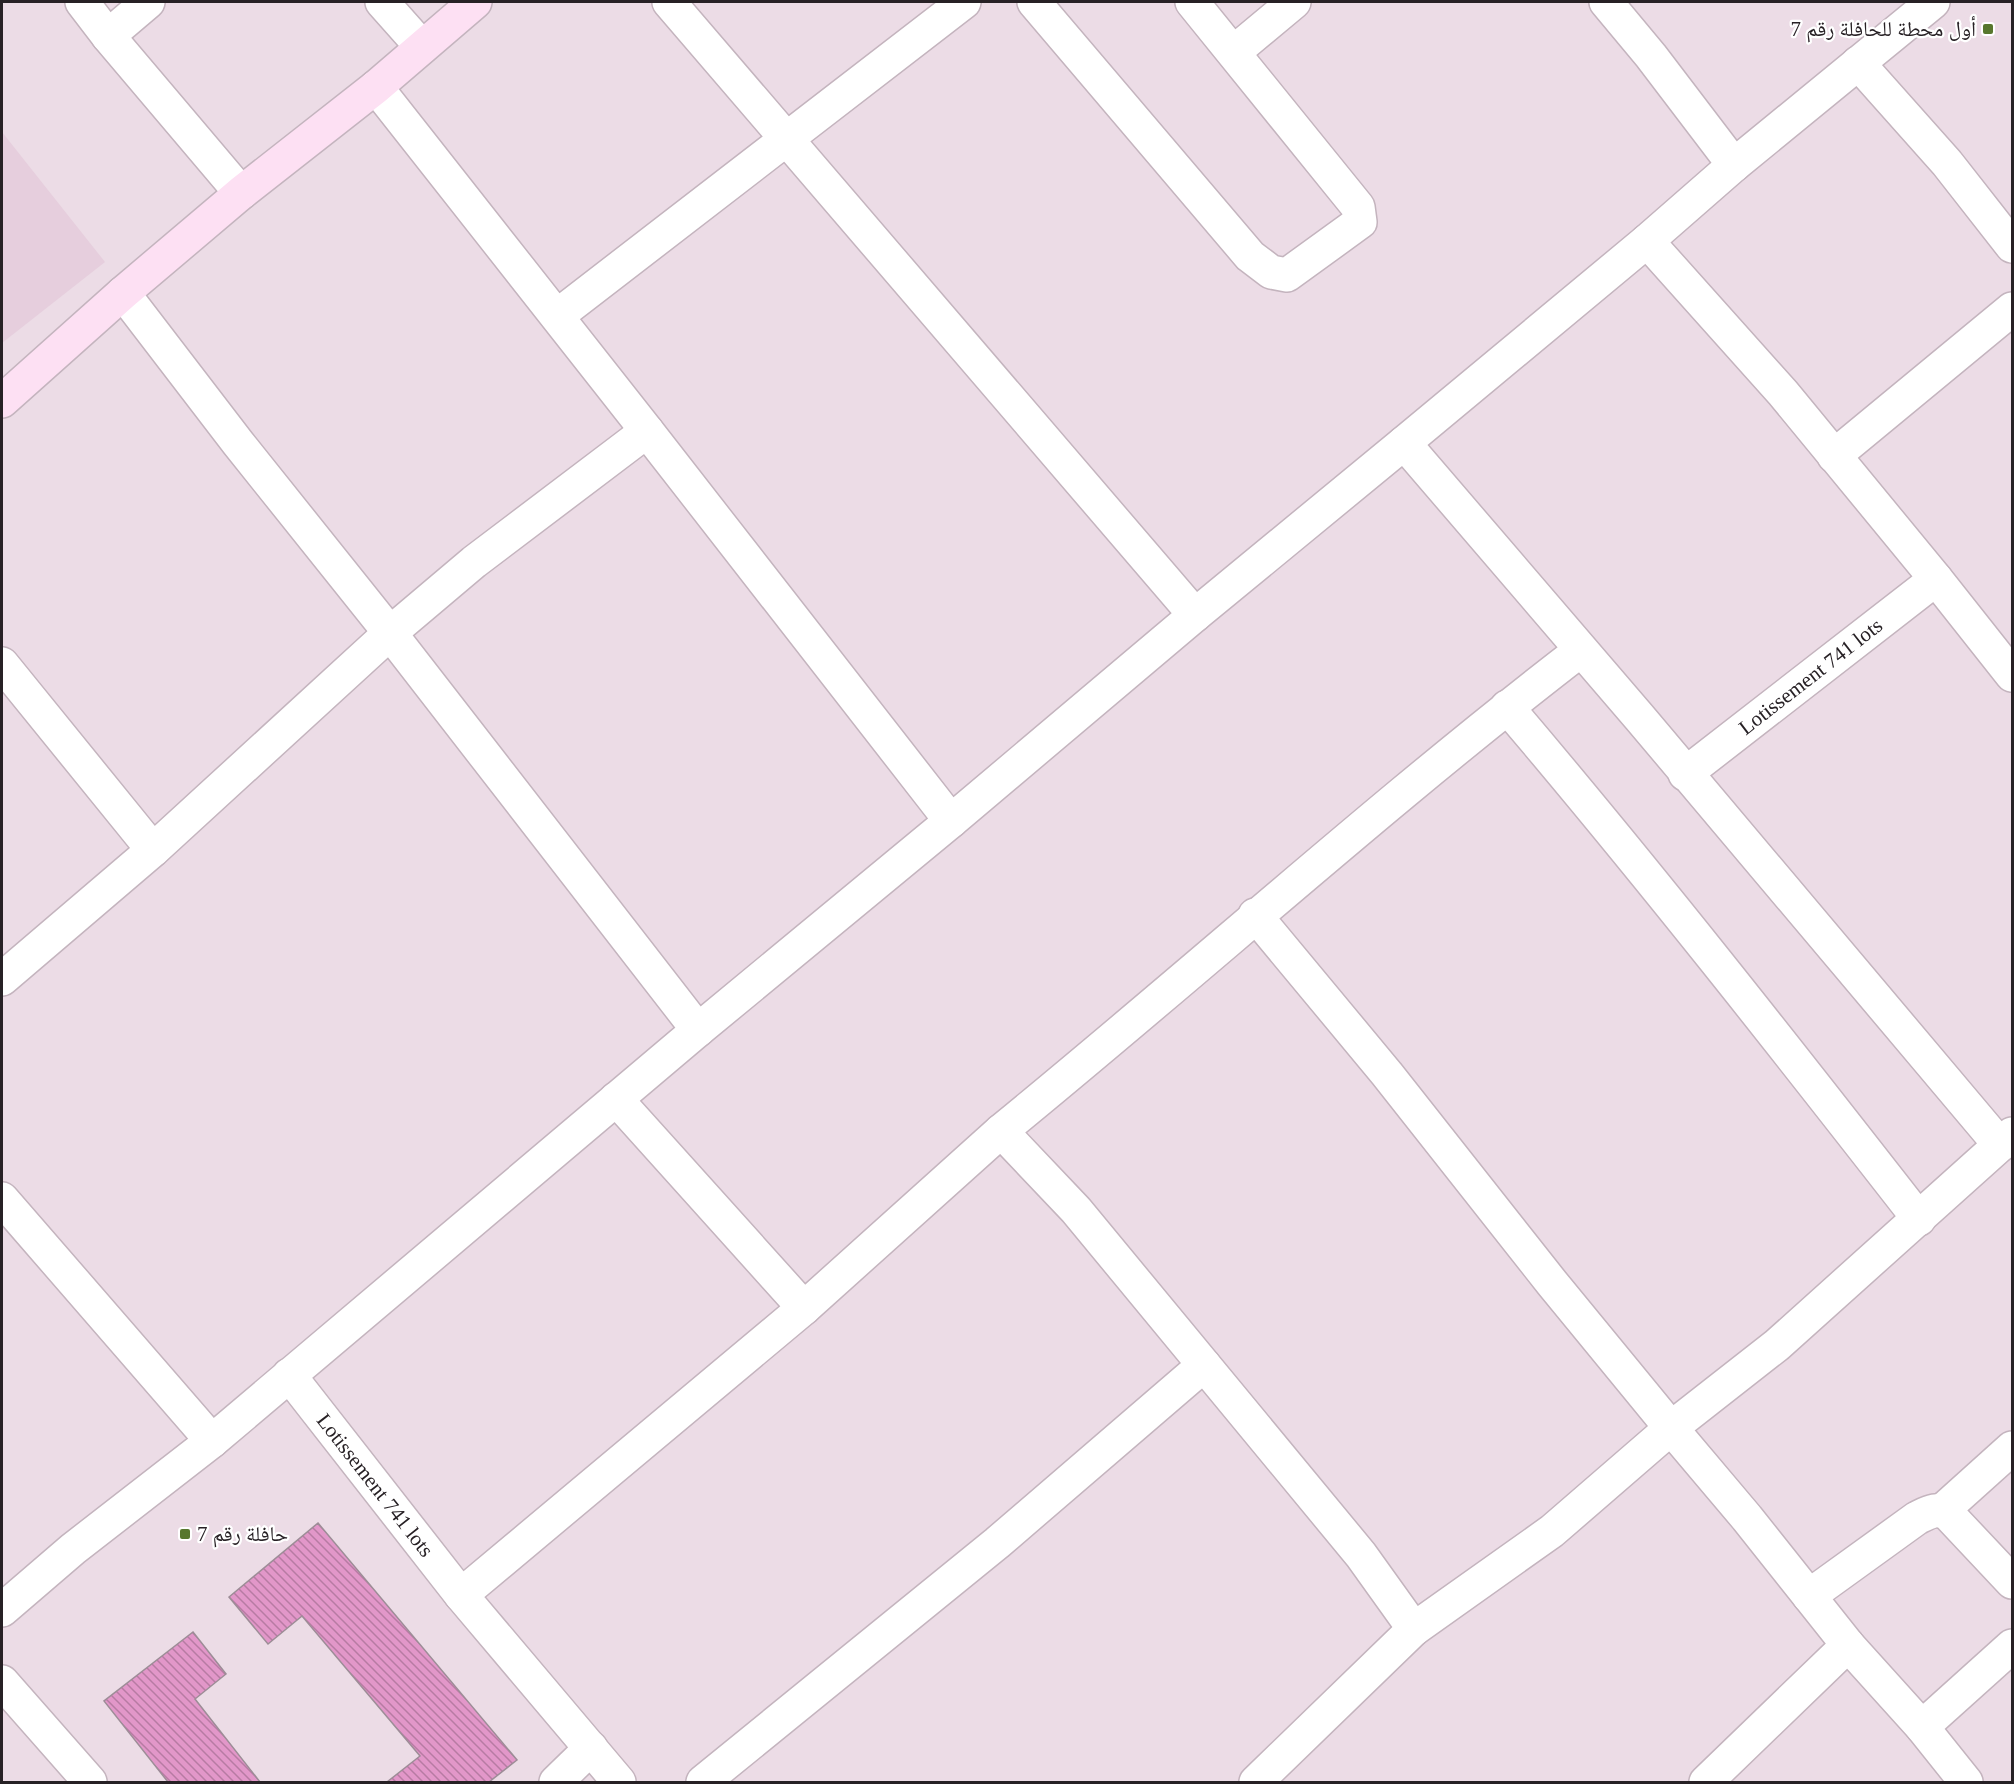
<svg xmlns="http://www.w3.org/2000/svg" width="2014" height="1784" font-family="'Times New Roman','Noto Naskh Arabic',serif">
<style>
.built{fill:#e6cedd}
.building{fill:url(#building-back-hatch);stroke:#9d8d97;stroke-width:1.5}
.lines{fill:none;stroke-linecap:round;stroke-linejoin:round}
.street-casing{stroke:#c4b4be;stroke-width:36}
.secondary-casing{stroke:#c4b4be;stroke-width:36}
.street{stroke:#fff;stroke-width:33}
.secondary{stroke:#fde0f3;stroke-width:33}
.poi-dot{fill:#57772d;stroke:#fff;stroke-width:2}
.labels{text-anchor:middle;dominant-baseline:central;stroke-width:4.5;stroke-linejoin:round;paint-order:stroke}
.poi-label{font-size:21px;fill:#272125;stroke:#fff;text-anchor:end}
.street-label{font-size:21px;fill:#272125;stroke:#fff}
</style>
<defs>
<pattern id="building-back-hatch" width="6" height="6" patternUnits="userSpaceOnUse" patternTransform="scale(1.5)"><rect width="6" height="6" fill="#e297c9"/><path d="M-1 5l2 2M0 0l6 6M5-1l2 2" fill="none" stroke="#b77ba3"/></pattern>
</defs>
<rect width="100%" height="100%" fill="#ecdce6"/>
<path class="built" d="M2,132L105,262L2,343Z"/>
<g class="building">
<path d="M318,1523L517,1760L489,1782H387L420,1756L302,1616L268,1644L229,1597Z"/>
<path d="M193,1632L226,1674L195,1699L260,1782H168L104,1701Z"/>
</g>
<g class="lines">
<g class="street-casing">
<g id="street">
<path d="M82,2L108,36L241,193"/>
<path d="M382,2L422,47"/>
<path d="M669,2L1195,615"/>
<path d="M1034,2L1250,256L1271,272L1287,275L1360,222L1358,207L1192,2"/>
<path d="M1606,2L1651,56L1734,165"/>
<path d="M108,36L148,2"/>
<path d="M1234,52L1294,2"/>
<path d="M1858,63L1947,163L2012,246"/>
<path d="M376,87L647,431L951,821"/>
<path d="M1647,241L1783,393L1936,579L2012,675"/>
<path d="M123,293L238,443L390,633L698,1030"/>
<path d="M557,316L964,2"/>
<path d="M1404,443L1640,718L2000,1145"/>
<path d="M1834,456L2012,309"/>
<path d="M2,664L153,850"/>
<path d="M1507,707C1649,874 1784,1046 1919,1219"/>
<path id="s1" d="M1685,774L1936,579"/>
<path d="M1255,915L1387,1074L1552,1283L1671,1428L1747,1518L1848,1645L1922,1727L1966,1782"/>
<path d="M2,979L153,850L390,633L474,562L647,431"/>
<path d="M616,1099L804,1308"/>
<path d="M2,1199L212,1441"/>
<path id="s2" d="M289,1375L461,1595"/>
<path d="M1942,1511L2012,1448"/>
<path d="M1809,1596L1917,1518C1929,1512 1937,1507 1949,1515L2012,1582"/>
<path d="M2,1610L73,1549L212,1441L698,1030L951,821L1195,615L1404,443L1647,241L1734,165L1933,2"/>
<path d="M1414,1629L1361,1555L1076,1210L1001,1131C1196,972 1382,803 1581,650"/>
<path d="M2,1682L90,1782"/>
<path d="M1922,1727L2012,1646"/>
<path d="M556,1782L591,1748"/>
<path d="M619,1782L461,1595L804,1308L1001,1131"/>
<path d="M703,1782L997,1543L1204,1365"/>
<path d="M1256,1782L1414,1629L1552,1531L1671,1428L1777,1345L2012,1134"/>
<path d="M1706,1782L1848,1645"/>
</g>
</g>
<g class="secondary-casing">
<path id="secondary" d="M2,401L123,293L241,193L376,87L475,2"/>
</g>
<use href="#street" class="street"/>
<use href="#secondary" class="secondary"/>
</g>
<g class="poi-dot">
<rect x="1982" y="23" width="12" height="12" rx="3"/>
<rect x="179" y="1528" width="12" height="12" rx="3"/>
</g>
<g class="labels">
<g class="poi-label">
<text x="1976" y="29">أول محطة للحافلة رقم 7</text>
<text x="197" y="1534" text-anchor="start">حافلة رقم 7</text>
</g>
<g class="street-label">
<text stroke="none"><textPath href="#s1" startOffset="159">Lotissement 741 lots</textPath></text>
<text stroke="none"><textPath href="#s2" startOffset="140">Lotissement 741 lots</textPath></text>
</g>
</g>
<rect width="2014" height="1784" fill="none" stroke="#272125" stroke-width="6"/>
</svg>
